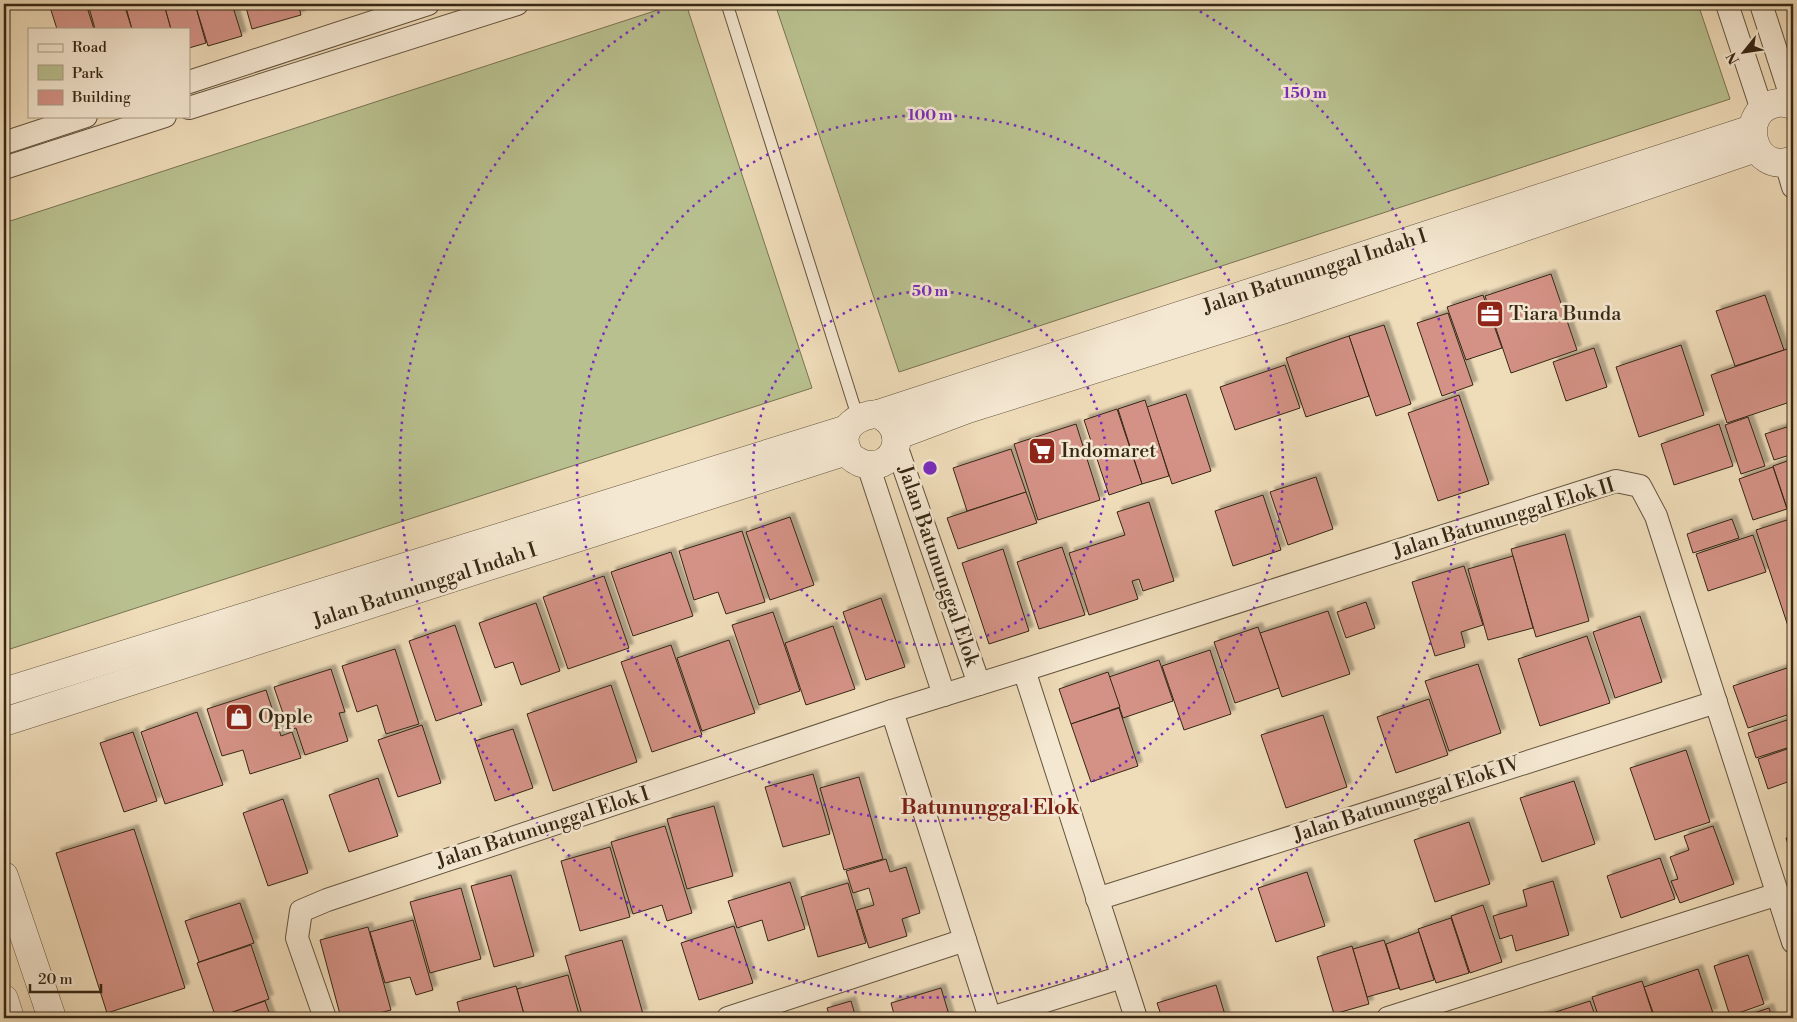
<svg xmlns="http://www.w3.org/2000/svg" width="1797" height="1022" font-family="'Libre Bodoni',serif">
<style>
.green{fill:#b9c08f;stroke:#787452}
.building{fill:#d49286;stroke:#362715;filter:url(#shadow)}
.lines{fill:none;stroke-linecap:round;stroke-linejoin:round}
.service-casing{stroke:#64543e;stroke-width:13}
.minor-casing{stroke:#64543e;stroke-width:24}
.tertiary-casing{stroke:#64543e;stroke-width:29}
.service{stroke:#f5e8d2;stroke-width:11}
.minor{stroke:#f5e8d2;stroke-width:22}
.tertiary{stroke:#f5e8d2;stroke-width:28}
.ring{fill:none;stroke:#7b2cbf;stroke-width:2.5;stroke-dasharray:2.5 5}
.labels{text-anchor:middle;dominant-baseline:central;stroke-width:5;stroke-linejoin:round;paint-order:stroke}
.street-label{font-size:20px;fill:#362715;stroke:#f5e8d2}
.poi-label{font-size:20px;fill:#362715;stroke:#f5e8d2;text-anchor:start}
.neighbourhood-label{font-size:21px;font-weight:bold;fill:#7a1f14;stroke:#f5e8d2}
.centre{fill:#7b2cbf;stroke:#f5e8d2;stroke-width:2.5}
.ring-label{font-size:15px;text-anchor:middle;font-weight:bold;fill:#7b2cbf;stroke:#f5e8d2;stroke-width:5;stroke-linejoin:round;paint-order:stroke}
</style>
<defs>
<filter id="shadow"><feDropShadow dx="4.5" dy="-4.5" stdDeviation="1" flood-color="#0004"/></filter>
</defs>
<rect width="100%" height="100%" fill="#efdcb9"/>
<filter id="stains"><feTurbulence type="fractalNoise" baseFrequency=".004" numOctaves="4"/><feColorMatrix values="0 0 0 0 .2 0 0 0 0 .09 0 0 0 0 .02 0 0 0 .5 -.17"/></filter>
<radialGradient id="worn" r=".72"><stop offset=".6" stop-color="#630" stop-opacity="0"/><stop offset="1" stop-color="#630" stop-opacity=".3"/></radialGradient>
<g class="green">
<path d="M676,4H686L812,388L4,651V223Z"/>
<path d="M775,4H1698L1730,99L899,372Z"/>
</g>
<g class="building">
<path d="M49,4H86L94,29H57Z"/>
<path d="M88,4H124L132,29H95Z"/>
<path d="M125,4H164L171,29H132Z"/>
<path d="M164,4H195L206,43L189,48V29H171Z"/>
<path d="M195,4H232L242,36L208,46Z"/>
<path d="M245,4H298L301,15L252,29Z"/>
<path d="M1551,274L1577,350L1511,373L1485,296Z"/>
<path d="M1483,295L1502,348L1466,360L1447,307Z"/>
<path d="M1765,295L1784,350L1735,366L1716,311Z"/>
<path d="M1448,313L1473,385L1442,396L1417,323Z"/>
<path d="M1384,325L1411,404L1376,416L1349,336Z"/>
<path d="M1349,336L1369,396L1306,417L1286,358Z"/>
<path d="M1681,345L1704,415L1639,437L1616,367Z"/>
<path d="M1594,348L1607,387L1566,401L1553,362Z"/>
<path d="M1790,348L1793,358V401L1727,423L1711,375Z"/>
<path d="M1285,365L1300,408L1235,430L1220,387Z"/>
<path d="M1186,394L1211,471L1172,484L1147,407Z"/>
<path d="M1459,395L1489,484L1438,501L1408,413Z"/>
<path d="M1145,400L1169,476L1142,484L1118,409Z"/>
<path d="M1117,409L1142,484L1109,495L1084,420Z"/>
<path d="M1748,417L1765,466L1741,474L1725,425Z"/>
<path d="M1076,424L1100,500L1038,520L1014,444Z"/>
<path d="M1719,424L1733,466L1674,485L1661,444Z"/>
<path d="M1793,425V454L1774,460L1765,434Z"/>
<path d="M1011,449L1026,492L967,511L953,468Z"/>
<path d="M1793,459V512L1789,514L1773,466Z"/>
<path d="M1773,467L1787,509L1753,520L1739,479Z"/>
<path d="M1316,477L1333,529L1288,545L1270,492Z"/>
<path d="M1026,492L1037,523L958,549L947,518Z"/>
<path d="M1263,495L1281,550L1233,566L1215,511Z"/>
<path d="M1149,502L1174,581L1143,591L1139,579L1132,581L1138,599L1089,615L1069,553L1125,535L1117,512Z"/>
<path d="M790,517L814,585L770,600L746,532Z"/>
<path d="M1793,518V624L1788,626L1756,530Z"/>
<path d="M1732,519L1739,538L1693,553L1687,534Z"/>
<path d="M742,531L765,602L726,614L718,592L694,600L679,551Z"/>
<path d="M1565,534L1589,621L1536,637L1511,549Z"/>
<path d="M1753,535L1766,572L1708,591L1696,554Z"/>
<path d="M1062,547L1085,615L1039,629L1017,562Z"/>
<path d="M1003,549L1029,631L989,644L962,563Z"/>
<path d="M671,552L693,616L633,636L611,572Z"/>
<path d="M1513,556L1533,628L1488,640L1468,569Z"/>
<path d="M1464,566L1483,625L1461,632L1465,647L1435,656L1412,582Z"/>
<path d="M604,576L629,648L568,669L543,597Z"/>
<path d="M881,598L905,667L866,680L843,612Z"/>
<path d="M1366,602L1375,628L1346,638L1337,612Z"/>
<path d="M536,603L560,671L521,685L513,662L495,668L479,623Z"/>
<path d="M1328,611L1350,674L1282,697L1260,633Z"/>
<path d="M773,612L800,691L759,705L732,625Z"/>
<path d="M1640,616L1662,682L1615,698L1593,632Z"/>
<path d="M455,625L482,705L436,721L409,641Z"/>
<path d="M833,626L855,689L806,705L785,643Z"/>
<path d="M1258,627L1279,688L1235,703L1214,642Z"/>
<path d="M1587,636L1610,703L1540,726L1518,659Z"/>
<path d="M729,640L755,713L702,731L677,658Z"/>
<path d="M671,645L702,735L652,752L621,662Z"/>
<path d="M395,649L419,724L386,734L377,705L357,712L342,666Z"/>
<path d="M1210,650L1231,714L1184,730L1162,666Z"/>
<path d="M1159,660L1173,701L1123,718L1109,677Z"/>
<path d="M1478,664L1501,733L1449,751L1425,681Z"/>
<path d="M1793,666V713L1748,728L1733,686Z"/>
<path d="M331,669L345,712L339,713L348,741L305,755L296,728L289,731L274,687Z"/>
<path d="M1108,672L1120,707L1071,724L1059,689Z"/>
<path d="M611,685L637,762L553,791L527,714Z"/>
<path d="M266,690L281,736L292,732L301,758L250,774L243,750L222,756L207,709Z"/>
<path d="M1429,699L1448,755L1396,773L1377,717Z"/>
<path d="M1119,708L1138,766L1091,782L1071,724Z"/>
<path d="M197,712L223,785L165,804L141,732Z"/>
<path d="M1323,715L1347,787L1286,808L1261,735Z"/>
<path d="M1793,718V746L1756,758L1748,733Z"/>
<path d="M422,725L441,783L398,797L378,740Z"/>
<path d="M513,729L533,788L495,801L475,741Z"/>
<path d="M133,732L157,801L124,812L100,743Z"/>
<path d="M1793,747V780L1768,789L1758,759Z"/>
<path d="M1686,750L1710,822L1655,840L1630,768Z"/>
<path d="M813,774L830,834L783,847L765,787Z"/>
<path d="M859,777L883,859L844,870L820,788Z"/>
<path d="M378,778L398,836L349,852L329,795Z"/>
<path d="M1574,781L1595,844L1542,862L1520,798Z"/>
<path d="M283,799L308,873L268,886L243,813Z"/>
<path d="M714,806L733,876L687,889L667,819Z"/>
<path d="M1469,822L1490,884L1435,902L1414,840Z"/>
<path d="M665,826L692,913L667,921L662,905L633,914L611,842Z"/>
<path d="M1713,826L1734,884L1680,903L1671,881L1678,879L1670,857L1689,850L1684,836Z"/>
<path d="M134,829L185,988L107,1013L56,853Z"/>
<path d="M1793,836V860L1786,838Z"/>
<path d="M610,847L630,917L580,931L561,861Z"/>
<path d="M1660,858L1675,899L1621,918L1607,876Z"/>
<path d="M886,859L890,872L906,867L920,913L902,919L907,936L869,948L857,910L874,905L869,888L853,893L846,871Z"/>
<path d="M1307,872L1325,926L1276,942L1258,888Z"/>
<path d="M511,875L534,956L494,967L471,886Z"/>
<path d="M1553,881L1569,935L1516,951L1512,935L1500,939L1493,916L1527,906L1523,890Z"/>
<path d="M790,882L805,929L768,941L762,920L737,928L728,901Z"/>
<path d="M848,883L866,943L818,957L801,897Z"/>
<path d="M461,888L481,959L430,973L410,902Z"/>
<path d="M240,903L254,943L199,962L185,921Z"/>
<path d="M1483,905L1502,962L1470,973L1451,916Z"/>
<path d="M1451,918L1469,973L1436,983L1418,929Z"/>
<path d="M413,920L433,990L416,995L410,977L385,983L370,932Z"/>
<path d="M734,926L753,983L699,1000L681,943Z"/>
<path d="M368,927L391,1010L360,1018H341L320,940Z"/>
<path d="M1419,932L1434,980L1400,990L1386,944Z"/>
<path d="M622,940L643,1014L627,1018H583L565,956Z"/>
<path d="M1384,940L1399,988L1367,997L1353,949Z"/>
<path d="M251,945L269,999L216,1018L197,963Z"/>
<path d="M1352,946L1369,1004L1334,1014L1317,957Z"/>
<path d="M1748,955L1764,1004L1730,1016L1714,966Z"/>
<path d="M1698,969L1713,1013L1698,1018H1655L1644,987Z"/>
<path d="M568,975L580,1018H525L517,989Z"/>
<path d="M1642,981L1654,1018H1599L1592,997Z"/>
<path d="M1216,985L1226,1018H1162L1157,1003Z"/>
<path d="M516,986L525,1018H461L457,1002Z"/>
<path d="M941,988L950,1018H895L891,1003Z"/>
<path d="M265,1001L271,1018H223L222,1016Z"/>
<path d="M851,1001L856,1018H830L827,1008Z"/>
<path d="M1590,1001L1596,1018H1537Z"/>
<path d="M1769,1008L1772,1018H1739Z"/>
</g>
<g class="lines">
<g class="service-casing">
<path id="service" d="M727,4L858,418"/>
</g>
<g class="minor-casing">
<g id="minor">
<path d="M1727,4L1762,110"/>
<path d="M1761,4L1793,103"/>
<path d="M189,82L428,4"/>
<path d="M189,108L517,4"/>
<path d="M4,143L86,116"/>
<path d="M1786,163L1793,187"/>
<path d="M4,168L165,116"/>
<path d="M897,448L979,684"/>
<path d="M868,465L944,695"/>
<path d="M1024,670L1616,481L1640,486L1656,516L1793,942"/>
<path d="M1097,899L1716,702"/>
<path d="M325,1018L297,938L301,911L327,900L892,711"/>
<path d="M728,1018L965,940"/>
<path d="M990,1018L892,711L1024,670L1136,1018"/>
<path d="M991,1018L1122,977"/>
<path d="M1388,1018L1778,894"/>
</g>
</g>
<g class="tertiary-casing">
<g id="tertiary">
<path d="M1793,105C1788,104 1782,102 1778,103C1736,108 1751,177 1793,160"/>
<path d="M878,414L1752,129"/>
<path d="M878,414C913,431 893,475 861,463C855,460 849,457 847,450C837,427 859,415 878,414Z"/>
<path d="M896,436L968,409L1279,311L1756,148"/>
<path d="M4,692L847,429"/>
<path d="M4,722L847,451"/>
<path d="M4,876L52,1018"/>
<path d="M4,999L10,1018"/>
</g>
</g>
<use href="#service" class="service"/>
<use href="#minor" class="minor"/>
<use href="#tertiary" class="tertiary"/>
</g>
<g class="ring">
<circle cx="930" cy="468" r="177"/>
<circle cx="930" cy="468" r="353"/>
<path d="M1187 4A530 530 0 1 1 673 4"/>
</g>
<defs>
<g id="office-square" transform="scale(1.4375)"><rect x="-9" y="-9" width="18" height="18" rx="4" fill="#8f2418" stroke="#f5e8d2"/><path d="M-6-3h4V-5.5h4V-3h4V5H-6ZM-1-4.5V-3h2v-1.5ZM-6 0V1H6V0Z" fill="#fff"/></g>
<g id="supermarket-square" transform="scale(1.4375)"><rect x="-9" y="-9" width="18" height="18" rx="4" fill="#8f2418" stroke="#f5e8d2"/><path d="M-6-5.5h2.5l.6 2H6L4.5 2H-2.5L-4.4-4H-6ZM-1.5 3.2a1.3 1.3 0 1 0 .1 0ZM3 3.2a1.3 1.3 0 1 0 .1 0Z" fill="#fff"/></g>
<g id="shop-square" transform="scale(1.4375)"><rect x="-9" y="-9" width="18" height="18" rx="4" fill="#8f2418" stroke="#f5e8d2"/><path d="M-5-2.5h2.3a2.7 3.5 0 0 1 5.4 0H5L5.5 6h-11ZM-1.5-2.5h3a1.5 2.3 0 0 0-3 0Z" fill="#fff"/></g>
</defs>
<g fill-rule="evenodd">
<use href="#office-square" x="1490" y="314"/>
<use href="#supermarket-square" x="1042" y="451"/>
<use href="#shop-square" x="239" y="717"/>
</g>
<g class="labels">
<g class="street-label">
<text transform="translate(1315 272) rotate(-18)">Jalan Batununggal Indah I</text>
<text transform="translate(1504 519) rotate(-17)">Jalan Batununggal Elok II</text>
<text transform="translate(938 566) rotate(71)">Jalan Batununggal Elok</text>
<text transform="translate(425 586) rotate(-18)">Jalan Batununggal Indah I</text>
<text transform="translate(1407 800) rotate(-18)">Jalan Batununggal Elok IV</text>
<text transform="translate(543 828) rotate(-18)">Jalan Batununggal Elok I</text>
</g>
<g class="poi-label">
<text x="1509" y="314">Tiara Bunda</text>
<text x="1061" y="451">Indomaret</text>
<text x="258" y="717">Opple</text>
</g>
<g class="neighbourhood-label">
<text x="990" y="808">Batununggal Elok</text>
</g>
</g>
<circle cx="930" cy="468" r="8" class="centre"/>
<g class="ring-label">
<text x="1305" y="98">150 m</text>
<text x="930" y="120">100 m</text>
<text x="930" y="296">50 m</text>
</g>
<rect width="1797" height="1022" fill="none" stroke="#efdcb9" stroke-width="20"/>
<rect x="5" y="5" width="1787" height="1012" fill="none" stroke="#362715" stroke-width="2.5"/>
<rect x="10" y="10" width="1777" height="1002" fill="none" stroke="#362715"/>
<rect x="28" y="28" width="162" height="90" fill="#f5e8d2" stroke="#a99b86"/>
<rect x="38" y="44" width="25" height="8" fill="#f5e8d2" stroke="#a99b86"/>
<text x="72" y="52" font-size="15" fill="#362715">Road</text>
<rect x="38" y="65" width="25" height="15" fill="#b9c08f" stroke="#a99b86"/>
<text x="72" y="78" font-size="15" fill="#362715">Park</text>
<rect x="38" y="90" width="25" height="15" fill="#d49286" stroke="#a99b86"/>
<text x="72" y="102" font-size="15" fill="#362715">Building</text>
<g transform="translate(1744 52) rotate(240)" stroke="#f5e8d2" stroke-width="4" paint-order="stroke">
<path d="M0-4L9 19L0 12L-9 19Z" fill="#362715"/>
<text y="-8" font-size="14" font-weight="bold" text-anchor="middle" fill="#362715">N</text>
</g>
<path d="M30 984v8h71v-8" fill="none" stroke="#362715" stroke-width="2.5"/>
<text x="38" y="984" font-size="15" fill="#362715" stroke="#f5e8d2" stroke-width="4" paint-order="stroke">20 m</text>
<rect width="100%" height="100%" filter="url(#stains)"/>
<rect width="100%" height="100%" fill="url(#worn)"/>
</svg>
